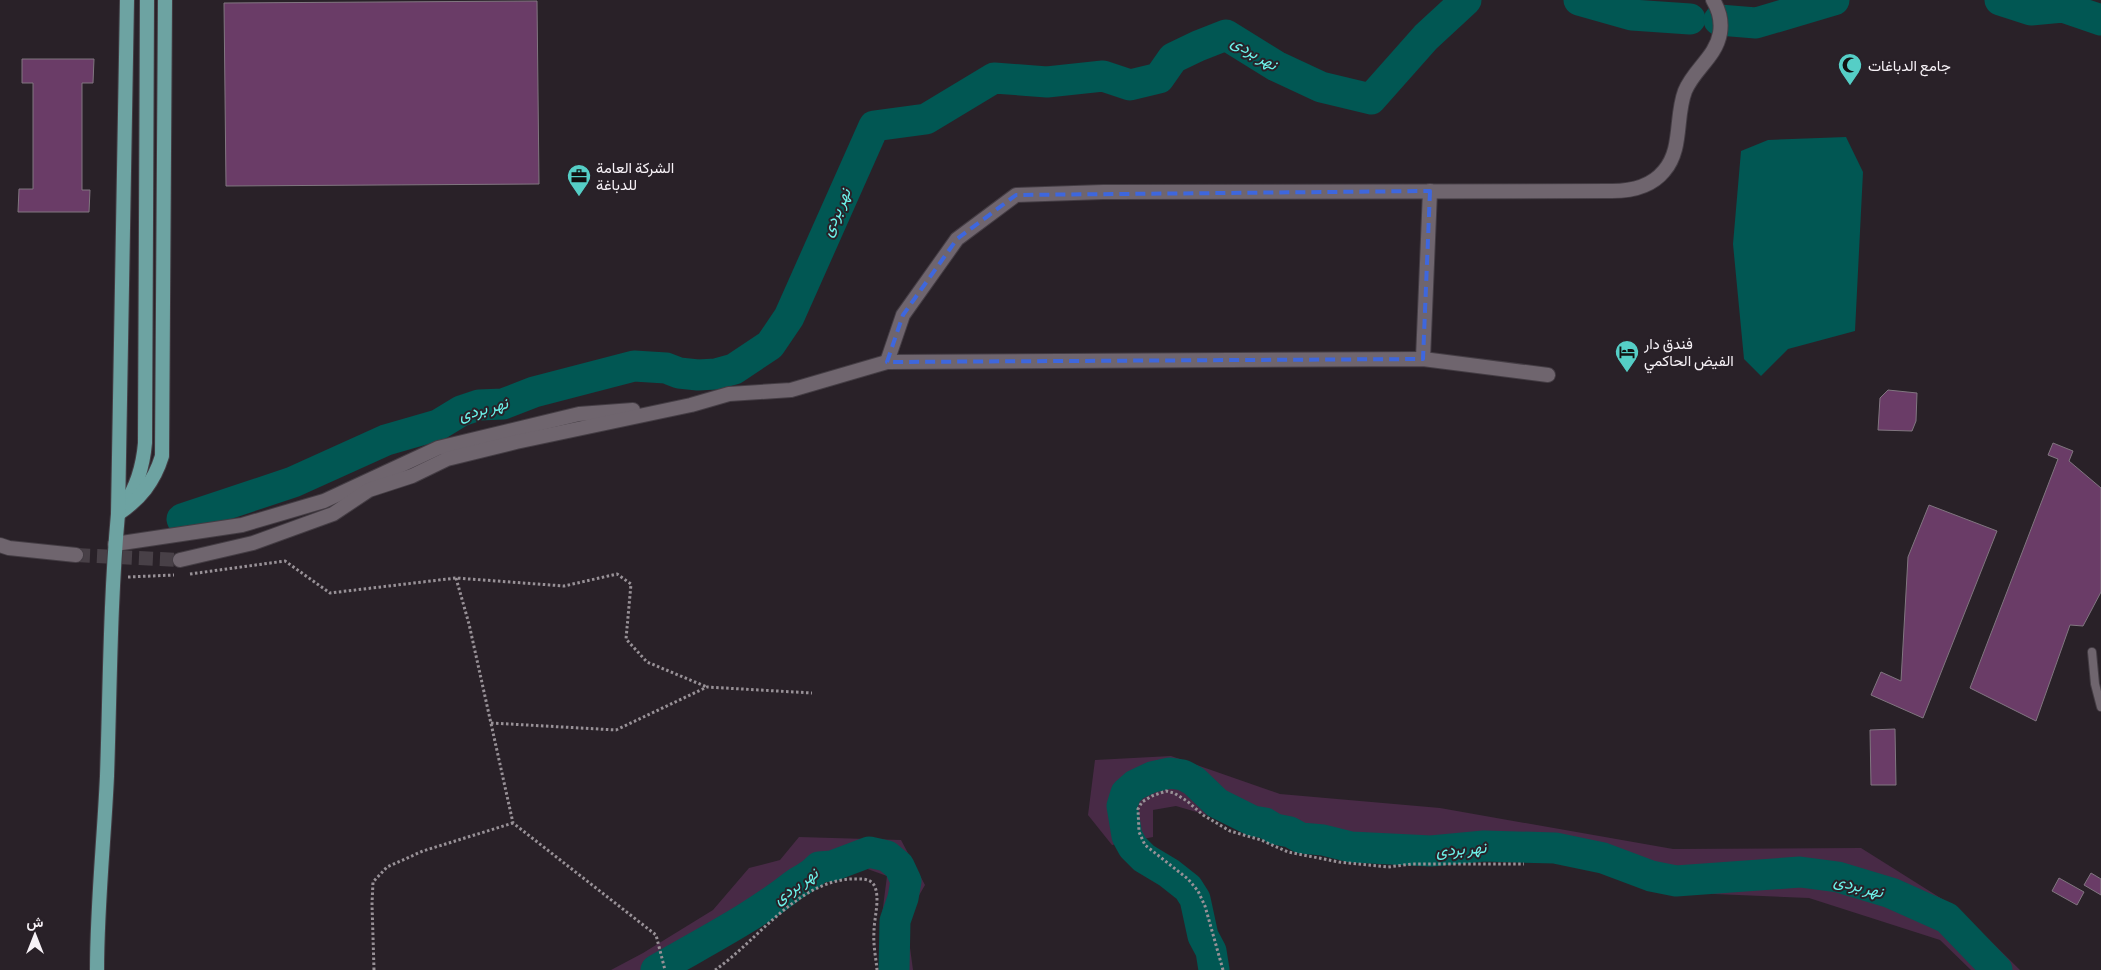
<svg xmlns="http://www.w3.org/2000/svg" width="2101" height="970" font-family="Commissioner,Vazirmatn,sans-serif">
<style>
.green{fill:#482a46}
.water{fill:#015753}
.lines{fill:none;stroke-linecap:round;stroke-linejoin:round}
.river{stroke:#015753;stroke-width:31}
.building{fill:#6a3c67;stroke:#817680}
.tertiary-tunnel{stroke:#484047;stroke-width:14;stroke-dasharray:14 7;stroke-linecap:butt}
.service-casing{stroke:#443d44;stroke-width:10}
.minor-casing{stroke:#443d44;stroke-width:16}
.tertiary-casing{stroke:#443d44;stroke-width:16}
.primary-casing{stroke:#443d44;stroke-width:16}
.path{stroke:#989197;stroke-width:3;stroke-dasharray:2.5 2.5;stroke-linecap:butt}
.service{stroke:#6f656e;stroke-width:8}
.minor{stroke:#6f656e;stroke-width:14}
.tertiary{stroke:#6f656e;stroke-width:14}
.primary{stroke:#6da3a2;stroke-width:14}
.marked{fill:none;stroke:#3e67dd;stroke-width:4;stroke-dasharray:10 6;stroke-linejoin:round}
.labels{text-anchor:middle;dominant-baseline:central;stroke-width:4;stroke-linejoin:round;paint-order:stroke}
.poi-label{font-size:15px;fill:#f7f2f7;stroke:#292128;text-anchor:start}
.water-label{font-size:16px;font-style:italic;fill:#6df4eb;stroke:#292128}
</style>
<rect width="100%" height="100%" fill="#292128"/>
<g class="green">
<path d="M1171,756L1280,794L1440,808L1673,849L1861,848L1958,909L2020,970H1971L1940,940L1809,898L1714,894L1549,856L1376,855L1234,823L1176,806L1153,810V837L1112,845L1088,815L1095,760Z"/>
<path d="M799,837L901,840L925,885L906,918L913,970H885L882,915L887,876L862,867L798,890L683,970H611L643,953L713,910L749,868L780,860Z"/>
</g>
<path class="water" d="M1846,137L1863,172L1855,331L1788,349L1761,376L1744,359L1733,244L1741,151L1768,140Z"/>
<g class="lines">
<g class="river">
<path d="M1579,0L1632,15L1690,19"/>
<path d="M2000,0L2031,10L2063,7L2101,20"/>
<path d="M1719,20L1756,23L1834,0"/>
<path d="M182,519L293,482L386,440L438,425L461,411L479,405L503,404L534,392L634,366L666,368L679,373L698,375L716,374L734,369L770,345L789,317L874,126L926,119L994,78L1047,82L1103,76L1130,85L1159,78L1173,58L1198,46L1226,35L1276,66L1321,87L1371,99L1426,37L1466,0"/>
<path d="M656,970C702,943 752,918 794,885C804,877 808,879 819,867L832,866L869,852L887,856L899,866L906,881L903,898L895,921L894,970"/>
<path d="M1214,970L1211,951L1203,936L1195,899L1188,888L1169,873L1144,858L1133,847L1127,836L1122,806L1126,793L1135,785L1152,777L1170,773L1183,775L1194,781L1217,803L1253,821L1265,823L1275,829L1290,832L1301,838L1323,840L1351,847L1431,851L1484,846L1555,848L1603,858L1651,876L1676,881L1800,872L1838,877L1891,893L1947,918L1997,970"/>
</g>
</g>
<g class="building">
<path d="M537,1L539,184L226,186L224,3Z"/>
<path d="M22,59H94L93,83H82V190H90L89,212H18L19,189H33V83H22Z"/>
<path d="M1888,390L1917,393L1916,421L1912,431L1878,430L1880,398Z"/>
<path d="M2053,443L2073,451L2069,461L2101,488V592L2083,626L2070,625L2036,721L1970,688L2058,459L2048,455Z"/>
<path d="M1929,505L1997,531L1923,718L1871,695L1881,672L1901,681L1908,557Z"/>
<path d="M1895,729L1896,785H1871L1870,730Z"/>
<path d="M2091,873L2101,879V895L2084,885Z"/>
<path d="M2059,878L2084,892L2077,905L2052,891Z"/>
</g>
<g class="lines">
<path class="tertiary-tunnel" d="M76,555L180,560"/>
<g class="service-casing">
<path id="service" d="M2092,652L2095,684L2101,707"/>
</g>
<g class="minor-casing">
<g id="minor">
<path d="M1423,359L1430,191"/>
<path d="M887,362L903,315L957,239L1016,195L1103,192L1612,191C1632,191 1651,187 1664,171C1683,149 1675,117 1685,91C1694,69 1716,57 1720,33C1722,21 1719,10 1713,0"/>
</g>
</g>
<g class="tertiary-casing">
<g id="tertiary">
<path d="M115,544L242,525L324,501L438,448L579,414L633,410"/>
<path d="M0,545L9,548L76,555"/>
<path d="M180,560L253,543L333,514L369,490L412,476L447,459L516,442L691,405L729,394L791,390L887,362L1423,359L1548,375"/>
</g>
</g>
<g class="primary-casing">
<g id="primary">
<path d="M124,505C137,487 143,466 145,443L147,0"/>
<path d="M118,514C140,499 154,482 162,456L165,0"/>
<path d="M97,970C97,905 104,841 107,776C110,689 110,601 118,514L127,0"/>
</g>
</g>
<g class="path">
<path d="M190,574L285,561L330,593L456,578L564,586L617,574L631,584L626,639L647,662L707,687"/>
<path d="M128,577L174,575"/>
<path d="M456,578L469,624L513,823L656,935L665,970"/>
<path d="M491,723L616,730L707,687L812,693"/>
<path d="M374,970L372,904L373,882L387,867L423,851L513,823"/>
<path d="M715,970C759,940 800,876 859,879C866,879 872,880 875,887C880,900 874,918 874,932C873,945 876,958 877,970"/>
<path d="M1223,970L1205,906L1198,891L1188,879L1145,845L1139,832L1138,809L1142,802L1152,796L1166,791L1174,793L1187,801L1203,815L1230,831L1261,840L1288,852L1339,862L1388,867L1412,864H1524"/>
</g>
<use href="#service" class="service"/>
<use href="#minor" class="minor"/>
<use href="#tertiary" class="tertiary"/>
<use href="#primary" class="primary"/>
</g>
<path class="marked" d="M1430,191L1423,359L887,362L903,315L957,239L1016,195Z"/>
<defs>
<g id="mosque-pin" transform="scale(1.25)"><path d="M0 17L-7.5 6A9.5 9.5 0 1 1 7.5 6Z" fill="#55cec6" stroke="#292128"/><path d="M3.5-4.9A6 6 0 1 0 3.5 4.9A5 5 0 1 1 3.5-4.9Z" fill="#111"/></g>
<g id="office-pin" transform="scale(1.25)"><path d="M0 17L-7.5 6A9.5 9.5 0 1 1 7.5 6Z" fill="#55cec6" stroke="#292128"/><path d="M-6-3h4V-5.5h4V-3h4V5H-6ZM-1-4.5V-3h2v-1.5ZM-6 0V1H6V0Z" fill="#111"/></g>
<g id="hotel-pin" transform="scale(1.25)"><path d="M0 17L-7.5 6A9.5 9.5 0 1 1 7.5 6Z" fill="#55cec6" stroke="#292128"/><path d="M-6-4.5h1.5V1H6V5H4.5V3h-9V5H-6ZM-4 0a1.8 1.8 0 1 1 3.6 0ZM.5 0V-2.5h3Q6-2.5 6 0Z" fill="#111"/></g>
</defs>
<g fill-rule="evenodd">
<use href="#mosque-pin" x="1850" y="65"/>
<use href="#office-pin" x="579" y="176"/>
<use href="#hotel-pin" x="1627" y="352"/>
</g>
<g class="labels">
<g class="poi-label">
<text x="1868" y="65">جامع الدباغات</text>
<text x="596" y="167">الشركة العامة<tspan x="596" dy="17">للدباغة</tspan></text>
<text x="1644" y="343">فندق دار<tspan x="1644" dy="17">الفيض الحاكمي</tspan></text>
</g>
<g class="water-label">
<text transform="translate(1255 52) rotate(31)">نهر بردى</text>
<text transform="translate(835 212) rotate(-66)">نهر بردى</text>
<text transform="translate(483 408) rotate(-15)">نهر بردى</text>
<text transform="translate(1461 848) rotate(-4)">نهر بردى</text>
<text transform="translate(795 885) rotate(-35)">نهر بردى</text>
<text transform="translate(1859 885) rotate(15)">نهر بردى</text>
</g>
</g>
<g transform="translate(35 935)" stroke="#292128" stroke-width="4" paint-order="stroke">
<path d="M0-4L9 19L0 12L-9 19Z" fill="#f7f2f7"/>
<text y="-8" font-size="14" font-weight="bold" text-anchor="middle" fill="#f7f2f7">ش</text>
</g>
</svg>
